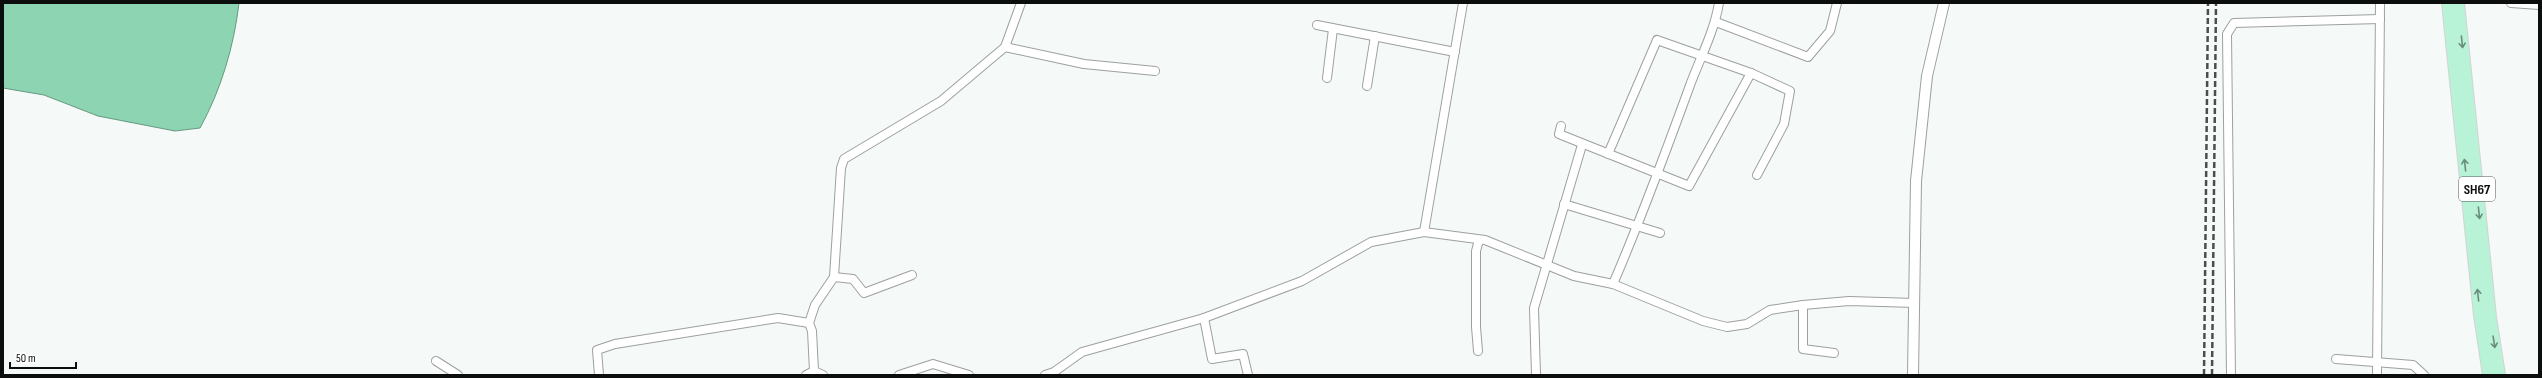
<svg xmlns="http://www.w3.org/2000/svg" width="2542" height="378" font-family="'Sofia Sans Condensed',sans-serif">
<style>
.water{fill:#8dd5b2;stroke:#669980}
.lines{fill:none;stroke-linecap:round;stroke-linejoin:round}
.minor-casing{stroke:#9ca09e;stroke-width:10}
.tertiary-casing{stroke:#9ca09e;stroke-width:12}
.primary-casing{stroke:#d3d3d3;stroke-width:14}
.minor{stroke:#fff;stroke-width:8}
.tertiary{stroke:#fff;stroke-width:10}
.primary{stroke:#b8f2d7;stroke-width:12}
.rail{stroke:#4c4e4e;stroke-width:2.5;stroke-dasharray:6 3;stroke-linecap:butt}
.oneway{stroke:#6b8b7c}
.labels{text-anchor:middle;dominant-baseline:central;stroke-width:4;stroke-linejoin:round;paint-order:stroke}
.shield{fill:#fff;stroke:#555656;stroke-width:1}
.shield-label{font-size:14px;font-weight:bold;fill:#0c0d0d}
</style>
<rect width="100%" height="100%" fill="#f5f9f7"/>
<path class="water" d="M3,3H239C234,46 221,90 200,128L175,131L98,116L44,95L3,88Z"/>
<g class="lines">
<g class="minor-casing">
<g id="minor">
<path d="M2511,3L2539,5"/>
<path d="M1716,22L1808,57L1830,31L1837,3"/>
<path d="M1317,25L1455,52"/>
<path d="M1005,47L1084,64L1155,71"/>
<path d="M1327,78L1333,29"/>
<path d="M1367,86L1375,36"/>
<path d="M1561,126L1559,134L1689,186L1751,73"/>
<path d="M1608,154L1657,40L1751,73L1790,91L1784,124L1757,175"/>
<path d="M1564,204L1660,233"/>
<path d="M1424,232L1463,3"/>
<path d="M834,277L853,279L864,293L912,275"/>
<path d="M1613,284C1641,219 1665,154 1689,88C1699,60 1714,33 1719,3"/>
<path d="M1803,305V349L1834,353"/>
<path d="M1204,318L1212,359L1243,354L1248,375"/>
<path d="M1478,351L1476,327V251L1479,240"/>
<path d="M2336,359L2413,365L2424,375"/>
<path d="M436,361L458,375"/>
<path d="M814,371L812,331L809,323L815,305L834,277L841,168L844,159L941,101L1005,47L1021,3"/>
<path d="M599,375L597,350L615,344L778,318L809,323"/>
<path d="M806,375L814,371L823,375"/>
<path d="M899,375L933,364L969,375"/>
<path d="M1045,375L1054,372L1082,352L1204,318L1302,281L1371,242L1424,232L1485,240L1574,276L1613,284L1703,321L1727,327L1747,324L1770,310L1803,305L1849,301L1915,303"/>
<path d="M1536,375L1534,308L1582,145"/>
<path d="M2231,375L2227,34L2234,23L2380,19"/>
<path d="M2377,375L2380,3"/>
</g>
</g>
<g class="tertiary-casing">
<path id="tertiary" d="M1913,375L1916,181L1927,76L1944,3"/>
</g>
<g class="primary-casing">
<g id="primary">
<path d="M2448,3L2480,315L2489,375"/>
<path d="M2458,3L2490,317L2499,375"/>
</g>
</g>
<use href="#minor" class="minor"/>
<use href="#tertiary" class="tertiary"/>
<use href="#primary" class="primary"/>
<g class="rail">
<path d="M2204,375L2208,3"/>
<path d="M2212,375L2216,3"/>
</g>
</g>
<defs><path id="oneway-shaft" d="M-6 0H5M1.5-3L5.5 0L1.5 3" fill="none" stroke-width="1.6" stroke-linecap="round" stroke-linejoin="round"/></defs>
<g class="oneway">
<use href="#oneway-shaft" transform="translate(2462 42) rotate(84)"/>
<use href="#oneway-shaft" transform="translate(2465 165) rotate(-96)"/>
<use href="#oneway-shaft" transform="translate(2479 213) rotate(84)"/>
<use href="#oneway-shaft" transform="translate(2478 295) rotate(-96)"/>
<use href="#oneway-shaft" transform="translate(2494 342) rotate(81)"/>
</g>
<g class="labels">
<rect class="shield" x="2459" y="177" width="36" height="24" rx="3"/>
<g class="shield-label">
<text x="2477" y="189">SH67</text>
</g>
</g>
<rect width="2542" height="378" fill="none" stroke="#0c0d0d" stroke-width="8"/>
<path d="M10 362v6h66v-6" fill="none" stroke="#0c0d0d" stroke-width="2"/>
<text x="16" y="362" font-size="12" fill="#0c0d0d" stroke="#ffffff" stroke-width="3" paint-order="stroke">50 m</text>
</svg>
